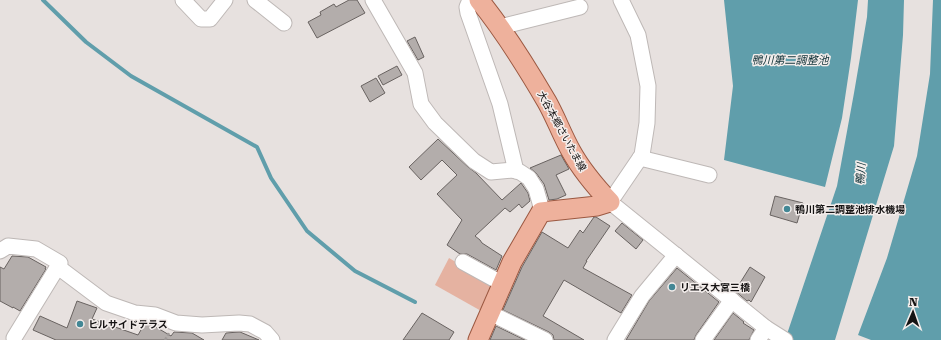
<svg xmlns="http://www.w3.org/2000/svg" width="941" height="340" font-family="'Roboto Serif','Noto Sans JP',serif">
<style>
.green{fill:#e5b2a1}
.water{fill:#609eab}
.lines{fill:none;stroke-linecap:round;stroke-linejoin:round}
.stream{stroke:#609eab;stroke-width:4}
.building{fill:#b3adab;stroke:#696361}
.minor-casing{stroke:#beb8b6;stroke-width:17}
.major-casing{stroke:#9b5841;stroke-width:21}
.path{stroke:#9e9998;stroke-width:2.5;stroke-dasharray:3 2;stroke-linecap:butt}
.minor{stroke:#fff;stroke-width:15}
.major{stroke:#eeb19c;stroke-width:19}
.poi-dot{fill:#438795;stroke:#f4eeec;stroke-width:1.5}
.labels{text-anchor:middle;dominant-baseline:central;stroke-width:3;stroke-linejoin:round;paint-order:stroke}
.street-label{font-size:10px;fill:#151313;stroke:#f4eeec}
.poi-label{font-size:10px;font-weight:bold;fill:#151313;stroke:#f4eeec;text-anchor:start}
.water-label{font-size:11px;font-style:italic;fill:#103137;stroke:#f4eeec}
</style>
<rect width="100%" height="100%" fill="#e7e1df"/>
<path class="green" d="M449,258L496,286L483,312L435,285Z"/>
<g class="water">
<path d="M724,0H858L851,58L842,118L825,187L724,160L733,86Z"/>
<path d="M868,0H904L903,35L894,146L835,340H785L837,186L854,93L867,17Z"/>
<path d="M933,0H941V340H871L858,335L887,258L917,156L930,74Z"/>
</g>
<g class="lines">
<path class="stream" d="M43,0L86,42L131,76L257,147L271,178L307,231L355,271L415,302"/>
</g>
<g class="building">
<path d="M349,0H357L365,13L317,38L308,22L321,15L320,12L334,4L336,7Z"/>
<path d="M415,37L424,57L418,60L407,41Z"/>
<path d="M397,66L402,75L383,85L378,76Z"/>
<path d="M376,78L385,93L370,102L361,86Z"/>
<path d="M438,139L468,167L476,173L502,200L521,183L528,193L530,201L522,208L519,204L510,212L505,208L475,236L480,240L482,243L502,256L496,270L467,254H460L447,245L462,220L437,194L457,175L442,160L421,180L409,167Z"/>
<path d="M561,155L569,169L556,175L566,195L557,199L549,200L544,184L536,173L530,168Z"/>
<path d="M775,196L803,203L797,223L770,215Z"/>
<path d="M594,217H596L610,226L586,261H587L583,268L632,295L621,313L564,280L543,316L584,340H554L553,335L549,332L503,310L522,267L542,232L568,248L580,230L583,233Z"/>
<path d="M622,223L643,240L636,249L615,231Z"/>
<path d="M12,256L28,257L46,267L45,269H46L20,311L13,307V308L0,301V267L4,269Z"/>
<path d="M750,267L765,277L751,302L749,300L747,301L735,291Z"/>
<path d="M677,268L719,302L696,335L694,340H626L649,301Z"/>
<path d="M77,301L97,308L92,319L138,335L145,323H149L171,336L174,332L192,333L204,340H56L33,330L40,316L67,328Z"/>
<path d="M422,313L454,332L449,340H403Z"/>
<path d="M733,313L744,322L743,323L754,330L749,340H714Z"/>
<path d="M496,326L525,340H490Z"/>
<path d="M239,332H240L259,340H222L226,333Z"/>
</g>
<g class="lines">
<g class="minor-casing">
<g id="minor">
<path d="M183,0L201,19H210L225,0"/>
<path d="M255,0L284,23"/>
<path d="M373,0L415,73L421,104L435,123L474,161L491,172L513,170L520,172L529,178L536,189L540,203L541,212"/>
<path d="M470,0L467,7L468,13L500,104L516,171"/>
<path d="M621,0L638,35L648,86L647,123L642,155L610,202L766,328L785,340"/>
<path d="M500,27L580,7"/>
<path d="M640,158L709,175"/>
<path d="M0,251L8,246L36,249L60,263L14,338"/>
<path d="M463,262L503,284"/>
<path d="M58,267L106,303L135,313L155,315L176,323L202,325L239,323L250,324L265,332L272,340"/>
<path d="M490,313L545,340"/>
<path d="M615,340L642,296L676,255"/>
<path d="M703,340L732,300"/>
<path d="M758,340L766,328"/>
</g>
</g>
<g class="major-casing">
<path id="major" d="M478,340L512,262L541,212L597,206L610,202C595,186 582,171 571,151C562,135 556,118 547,102C526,66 505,32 479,0"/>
</g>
<path class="path" d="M165,340L169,333"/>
<use href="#minor" class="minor"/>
<use href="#major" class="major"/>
</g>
<g class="poi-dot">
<circle cx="787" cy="209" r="4"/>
<circle cx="672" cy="287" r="4"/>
<circle cx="80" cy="324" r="4"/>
</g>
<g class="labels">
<g class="street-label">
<text transform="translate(562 131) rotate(61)">大谷本郷さいたま線</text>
</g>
<g class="poi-label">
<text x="795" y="209">鴨川第二調整池排水機場</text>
<text x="680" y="287">リエス大宮三橋</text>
<text x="88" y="324">ヒルサイドテラス</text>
</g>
<g class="water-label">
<text x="790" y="60">鴨川第二調整池</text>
<text transform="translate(861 174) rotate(-86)">鴨川</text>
</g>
</g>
<g transform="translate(913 312) rotate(2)" stroke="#f4eeec" stroke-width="3" paint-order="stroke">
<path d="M0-3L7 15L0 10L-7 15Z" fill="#151313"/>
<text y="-6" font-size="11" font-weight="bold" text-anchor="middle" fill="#151313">N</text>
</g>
</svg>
